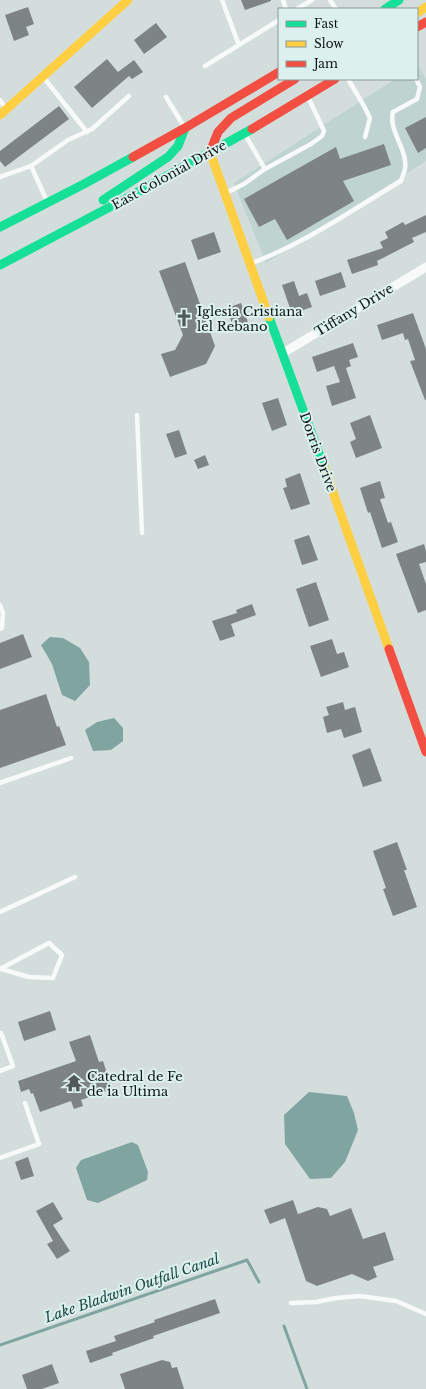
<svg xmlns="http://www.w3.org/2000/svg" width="426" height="1389" font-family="'Libre Baskerville',serif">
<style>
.built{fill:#bfd3d0}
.water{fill:#80a5a0}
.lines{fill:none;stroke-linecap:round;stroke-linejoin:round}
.stream{stroke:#80a5a0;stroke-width:3}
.building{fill:#7d8483}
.lane{stroke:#f8fafa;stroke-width:4.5}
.street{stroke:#f8fafa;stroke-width:9}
.fast{stroke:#16e098;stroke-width:9}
.slow{stroke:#ffcf43;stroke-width:9}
.jam{stroke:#f24e42;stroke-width:9}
.labels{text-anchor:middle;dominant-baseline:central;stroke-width:4;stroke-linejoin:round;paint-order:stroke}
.street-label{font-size:13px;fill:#0c1312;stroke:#dcf1ee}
.poi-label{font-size:13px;fill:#0c1312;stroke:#dcf1ee;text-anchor:start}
.water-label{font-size:14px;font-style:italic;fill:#1c4944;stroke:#dcf1ee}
</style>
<rect width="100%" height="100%" fill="#d3dedc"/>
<path class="built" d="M417,65L426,78V161L266,263L234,183L395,79H417Z"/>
<g class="water">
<path d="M50,637L63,638L80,648L89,662L90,685L75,701L62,695L52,664L41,645Z"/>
<path d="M114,718L123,728V741L111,750L93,751L85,730L97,722Z"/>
<path d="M309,1092L347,1096L354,1113L358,1130L345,1162L331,1178L310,1179L285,1144L284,1115Z"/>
<path d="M132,1142L138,1145L148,1172L147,1180L98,1203L87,1200L76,1168L81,1160Z"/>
</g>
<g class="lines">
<g class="stream">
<path d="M284,1326L307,1389"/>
<path d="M0,1345L247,1260L259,1282"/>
</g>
</g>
<g class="building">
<path d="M241,0H271V1L245,10Z"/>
<path d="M28,7L34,24L26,27L29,35L14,41L5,15Z"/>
<path d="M156,23L167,37L144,54L134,40Z"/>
<path d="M107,59L118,72L134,60L143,72L132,79L129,76L92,108L74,87Z"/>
<path d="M59,106L69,119L5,167L0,161V151Z"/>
<path d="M426,117V148L418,153L405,128Z"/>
<path d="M384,144L391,165L343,181L354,201L287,240L275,219L259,227L244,199L336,147L340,159Z"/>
<path d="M426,215V232L412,238L414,242L377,261L378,265L352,274L347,260L383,248L380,242L388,238L385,232L403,222L405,225Z"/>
<path d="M214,232L221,252L198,260L191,240Z"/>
<path d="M185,262L215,346L206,364L170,377L161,354L175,350L183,335L159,271Z"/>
<path d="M341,272L346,287L320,296L315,281Z"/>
<path d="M294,281L299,296L307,293L312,307L292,314L282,285Z"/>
<path d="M241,303L250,328L235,333L227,308Z"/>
<path d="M413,313L426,349V400H425L410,361L415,360L408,339L405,340L403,333L382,340L377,325Z"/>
<path d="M353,343L358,357L349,360L351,366L346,368L356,398L332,406L326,386L340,382L334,366L317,372L312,357Z"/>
<path d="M278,398L287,425L272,431L262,403Z"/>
<path d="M370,415L382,448L356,458L350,442L356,439L350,423Z"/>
<path d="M179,430L187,454L175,458L166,434Z"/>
<path d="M205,455L209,465L198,469L194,460Z"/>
<path d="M300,473L310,504L291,510L283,488L287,487L285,479Z"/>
<path d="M380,481L385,498L380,499L388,523L391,522L398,542L382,548L370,512L368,513L360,488Z"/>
<path d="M309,535L318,560L302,565L294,540Z"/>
<path d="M424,544L426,551V562L419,564L426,584V610L418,613L396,554Z"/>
<path d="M316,582L329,620L309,627L296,589Z"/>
<path d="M252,604L256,615L231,624L235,636L220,641L212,621L237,613L236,610Z"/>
<path d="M23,634L32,657L0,669V643Z"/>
<path d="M332,639L337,654L344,652L349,667L321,677L310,646Z"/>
<path d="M46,694L57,727L59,726L66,745L0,768V710Z"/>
<path d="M343,702L345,710L355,707L362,732L344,738L341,729L327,733L323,717L329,715L326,707Z"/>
<path d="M370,748L382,781L363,787L352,755Z"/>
<path d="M397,842L407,870H404L417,907L393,916L383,889L386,888L373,851Z"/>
<path d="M50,1011L56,1030L24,1041L18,1022Z"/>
<path d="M90,1035L99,1062L103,1061L112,1089L81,1100L83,1106L74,1109L71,1101L40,1112L33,1093L31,1094L29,1089L21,1092L18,1081L76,1061L69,1042Z"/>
<path d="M28,1157L34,1176L21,1180L15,1162Z"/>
<path d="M293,1200L298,1214L318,1207L327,1209L330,1216L351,1208L363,1239L385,1232L394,1260L373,1267L377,1277L368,1281L352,1274L317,1286L306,1281L285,1218L270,1224L264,1210Z"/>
<path d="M53,1202L63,1219L53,1225L70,1251L57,1259L47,1244L53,1241L36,1211Z"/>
<path d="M215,1299L220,1313L153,1336L154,1338L112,1353L113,1355L90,1363L86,1351L116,1341L114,1336L155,1322L154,1320Z"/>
<path d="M162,1360L170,1362L172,1368L177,1367L184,1389H125L120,1374Z"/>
<path d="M52,1364L59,1383L42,1389H27L22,1375Z"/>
</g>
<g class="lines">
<g class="lane">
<path d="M222,0L239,45"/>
<path d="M283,0L286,9"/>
<path d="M330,0L336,9"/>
<path d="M297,9L312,0"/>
<path d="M205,66L279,20"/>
<path d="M44,78L87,132"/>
<path d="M348,79L364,106L370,118L365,137"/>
<path d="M166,97L183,125"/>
<path d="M0,100L5,108"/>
<path d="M246,136L265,169"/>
<path d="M0,177L31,166"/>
<path d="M226,193L244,184L265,169L311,144L322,136L324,131L309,99"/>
<path d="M46,199L31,166L68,140L92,129L129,96"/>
<path d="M252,263C305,243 352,210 401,181C402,177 404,173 405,169C408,149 388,131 393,112L417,99L420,87L416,79"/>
<path d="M137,415L142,533"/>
<path d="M0,605L3,613L2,628L0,629"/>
<path d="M0,783L71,758"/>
<path d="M0,912L75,877"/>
<path d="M0,969L49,943L62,955L53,978L29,977L1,969"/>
<path d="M0,1071L13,1066L1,1033"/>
<path d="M0,1158L39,1144L25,1103"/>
<path d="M291,1303L316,1302L336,1298L360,1296L396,1301L426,1314"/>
</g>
<path class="street" d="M283,353L426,267"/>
<g class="fast">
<path d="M385,9L399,0"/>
<path d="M103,200L168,157L178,146L185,128"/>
<path d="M0,227L84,184L133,157"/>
<path d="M0,265L127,198L252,129"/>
<path d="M269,317L324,467"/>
</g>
<g class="slow">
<path d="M417,13L426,7"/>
<path d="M0,115L128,0"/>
<path d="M210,152L269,317"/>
<path d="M324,467L389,649"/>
</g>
<g class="jam">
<path d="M417,27L426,22"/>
<path d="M252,129L335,79"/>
<path d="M210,152L218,132L231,118L295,79"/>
<path d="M133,157L185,128L279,72"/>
<path d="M389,649L426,752"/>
</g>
</g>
<defs>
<g id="church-bare" transform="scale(1.38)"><path d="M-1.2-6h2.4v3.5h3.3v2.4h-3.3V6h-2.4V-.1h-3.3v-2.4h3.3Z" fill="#525a59" stroke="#dcf1ee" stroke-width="2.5" paint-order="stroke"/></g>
<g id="temple-bare" transform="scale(1.38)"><path d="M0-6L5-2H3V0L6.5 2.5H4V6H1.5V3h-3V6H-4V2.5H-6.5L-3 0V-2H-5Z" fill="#525a59" stroke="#dcf1ee" stroke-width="2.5" paint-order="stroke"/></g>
</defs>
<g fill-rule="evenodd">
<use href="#church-bare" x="184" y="318"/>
<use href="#temple-bare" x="74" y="1083"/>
</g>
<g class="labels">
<g class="street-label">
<text transform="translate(169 175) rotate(-29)">East Colonial Drive</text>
<text transform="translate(354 310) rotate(-31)">Tiffany Drive</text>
<text transform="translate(318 452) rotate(70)">Dorris Drive</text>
</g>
<g class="poi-label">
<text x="197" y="311">Iglesia Cristiana<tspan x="197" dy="15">lel Rebano</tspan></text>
<text x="87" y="1076">Catedral de Fe<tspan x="87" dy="15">de ia Ultima</tspan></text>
</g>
<g class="water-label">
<text transform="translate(132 1288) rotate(-19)">Lake Bladwin Outfall Canal</text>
</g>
</g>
<rect x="278" y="8" width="140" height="72" fill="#dcf1ee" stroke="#899896"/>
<rect x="286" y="21" width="20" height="6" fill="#16e098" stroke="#899896"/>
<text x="314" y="28" font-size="12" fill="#0c1312">Fast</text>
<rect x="286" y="41" width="20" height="6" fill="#ffcf43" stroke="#899896"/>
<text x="314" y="48" font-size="12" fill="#0c1312">Slow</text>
<rect x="286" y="61" width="20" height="6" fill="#f24e42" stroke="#899896"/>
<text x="314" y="68" font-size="12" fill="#0c1312">Jam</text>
</svg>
